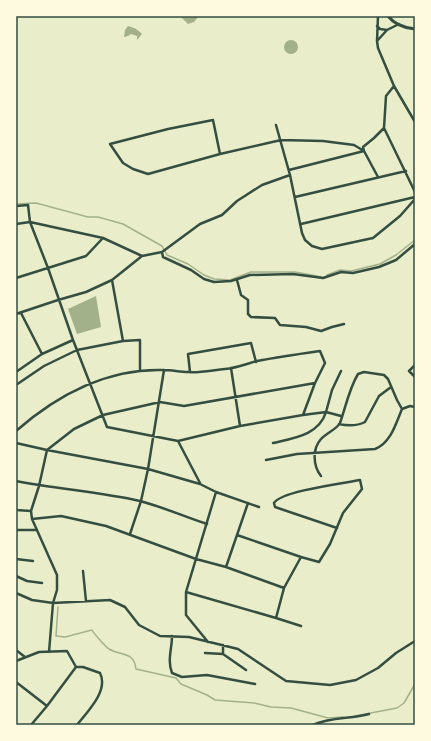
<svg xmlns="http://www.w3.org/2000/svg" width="431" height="741" font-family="'IBM Plex Sans',sans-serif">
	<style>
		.water { fill: #a3b18a }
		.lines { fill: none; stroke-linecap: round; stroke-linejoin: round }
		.stream { stroke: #a3b18a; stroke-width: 1.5 }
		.minor { stroke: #344e41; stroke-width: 2.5 }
		.tertiary { stroke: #344e41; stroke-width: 3 }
		.neatline { fill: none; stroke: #344e41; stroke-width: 1.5 }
	</style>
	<rect width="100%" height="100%" fill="#e9edc9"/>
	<path class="water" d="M180 16H199L194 22 188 24Z
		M128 26C135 28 137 29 142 34L137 40V36L131 34 128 36 124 37 125 30Z
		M284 47a7 7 0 1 1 14 0a7 7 0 1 1-14 0Z
		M96 296 101 327 77 334 68 309Z"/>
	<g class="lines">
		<path class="stream" d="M16 204 36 203 88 217H98L123 224 162 246 167 255 188 264 204 275 214 279 230 280 251 272H295L322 277
			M327 275 340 270 351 271 380 264 396 255 415 240
			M58 607 56 636 65 637 92 630C94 634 106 647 109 649 121 656 134 651 136 669L176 678 181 684 207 695 215 700 254 703 271 707 291 708 328 718 343 717
			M355 716 397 708 404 703 415 684"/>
		<path class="minor" d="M378 16 377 41 378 48 394 86 415 122
			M377 26 380 29 387 30
			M377 41 387 30 399 24
			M276 125 290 175 302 233 305 240 312 246 322 249 373 238 400 216 415 199
			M384 128 415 192
			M220 154 213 120 168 129 110 144 123 163 133 169 148 174 220 154 281 140 323 141 354 145 364 151 378 177
			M289 170 364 151 363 147 374 138 384 128 386 96 394 86
			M295 197 406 171
			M16 206 28 205 30 222 48 268 73 340 107 427 178 441 240 426 303 415 315 383 325 363 320 351C299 354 278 357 257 361 246 364 236 368 225 369 213 370 200 373 188 372 180 372 172 370 164 370 108 368 57 395 16 431
			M16 224 30 222 103 238 142 256
			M301 224 415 197
			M162 252 163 257 191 270 204 279 214 282 231 281 250 275 293 274 323 278 341 272 353 273 379 267 396 260 415 244
			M16 278 86 256 102 239
			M112 280 123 341
			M237 280 241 295 248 300V314L251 317 275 318 280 325 306 327 321 331 332 327 344 324
			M21 313 42 354
			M16 314 58 300 86 292 112 280 142 256 162 252 200 224 222 215 237 201 262 185 290 175
			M415 365 409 371 415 377
			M231 368 240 426
			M16 372 42 354 73 340
			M190 372 188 354 251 343 256 362
			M16 385 44 366 77 350 123 341 140 340V371
			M303 415 326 412 332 390 341 371
			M339 424C348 426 357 426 365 422L379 396 391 387
			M178 441 200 483
			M16 443 47 450 148 469 200 484 216 492 259 507
			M273 443C294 438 319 435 326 412L341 416
			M266 460 297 454 375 449C391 443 396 423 402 409L410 406 415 407
			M321 476C313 466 312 449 321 439 326 433 336 430 340 423 346 406 349 389 358 374L364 372 384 375 388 379 397 400 402 409
			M16 481C57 489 99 492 140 501 163 507 185 517 207 524
			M16 510 31 511
			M32 519 61 516 106 526 196 559 226 567 284 588
			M16 530H37
			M130 534 141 501 148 469 164 370
			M237 535 301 557 284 588 276 618
			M301 557 319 562 330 544 343 513 362 489 360 480C345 483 281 491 274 503L275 507 337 528
			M16 559 33 561
			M226 567 248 503
			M83 571 86 601
			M16 576 27 581 42 583
			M186 592 276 618 301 626
			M16 593 32 600 53 603 110 600 125 607 139 625 160 636 189 637 238 649 286 681 330 685 356 680 378 668 396 653 415 641
			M172 636C172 649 167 660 172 673L182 677 207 675 255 684
			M208 642 186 615V592L216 492
			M223 645V654L246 670
			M16 650 25 657
			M49 652 53 603 57 590V575L32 519 31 511 39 486 47 450 74 429 103 415 160 402 184 406 315 383
			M205 653 223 654
			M16 661 39 652 67 651 76 667H83L100 673C109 691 87 712 77 725
			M16 682 47 706
			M31 725 47 706 76 667
			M313 725C330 717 351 719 369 714"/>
		<path class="tertiary" d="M388 16C394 24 405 28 415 29"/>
	</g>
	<rect width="431" height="741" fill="none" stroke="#fefae0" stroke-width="34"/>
	<rect x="17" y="17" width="397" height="707" class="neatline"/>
</svg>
